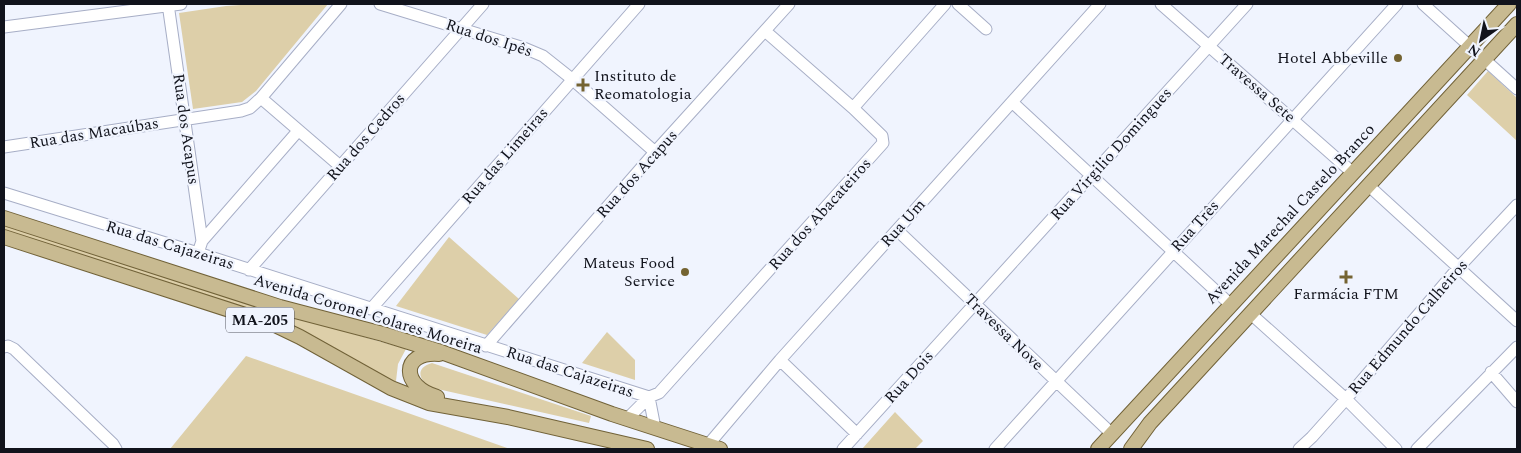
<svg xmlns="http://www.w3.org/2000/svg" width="1521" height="453" font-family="Spectral,serif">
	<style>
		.green { fill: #ddcfa9 }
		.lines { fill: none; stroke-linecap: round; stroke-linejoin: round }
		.minor-casing { stroke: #a7aec6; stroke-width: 13 }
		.major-casing { stroke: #716238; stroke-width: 16 }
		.minor { stroke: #fff; stroke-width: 11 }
		.major { stroke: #c8ba91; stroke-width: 14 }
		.poi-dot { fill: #746331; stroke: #f0f4fe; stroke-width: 2 }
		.labels { text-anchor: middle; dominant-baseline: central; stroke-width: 4.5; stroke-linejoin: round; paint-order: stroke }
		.shield { fill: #f0f4fe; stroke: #545660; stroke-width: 1 }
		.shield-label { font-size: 15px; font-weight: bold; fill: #11131c }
		.street-label { font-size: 16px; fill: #11131c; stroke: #f0f4fe }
		.poi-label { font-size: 16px; fill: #11131c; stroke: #f0f4fe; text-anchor: end }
	</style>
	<rect width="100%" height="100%" fill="#f0f4fe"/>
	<path class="green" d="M255 4H328L256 91 242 102 193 109 179 13 226 6Z
		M1488 71 1517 98V141L1467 95Z
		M4 223 291 316 406 349 398 364 396 381 394 382 279 319 4 231Z
		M449 237 519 299 487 335 396 306Z
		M607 332 635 360V380L582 363Z
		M246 356 510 449H170Z
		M432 363 591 416 589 423 433 388C419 382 414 368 432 363Z
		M895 412 923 441 915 449H862Z"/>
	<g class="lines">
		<g class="minor-casing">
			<path id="minor" d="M168 4 202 241 198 253
				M380 4 524 48 543 56 572 79 655 152
				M958 4 986 29
				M1161 4 1353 173
				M1423 4 1517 89
				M4 27 181 4
				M261 98 340 166
				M1012 102 1231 305
				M853 108 945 4
				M4 147 241 111 250 108 261 98 341 4
				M1369 186 1517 321
				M4 193 198 253 649 397
				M897 230 1112 434
				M202 241 298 131
				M249 270 483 4
				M371 309 639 4
				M1251 314 1346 399 1396 449
				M486 346 655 152 789 4
				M4 347 8 346 14 349 113 444 116 449
				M780 360 857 434
				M1491 372 1517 402
				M649 397 655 428
				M627 419 649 397 659 393 883 143 882 136 853 108 765 31
				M708 445 780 360 1100 4
				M843 449 1247 4
				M995 449 1397 4
				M1299 449 1312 437 1346 399 1458 268 1517 205
				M1417 449 1517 347"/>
		</g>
		<g class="major-casing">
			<path id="major" d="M4 218 280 307 383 334 441 352 612 414 720 449
				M4 237 273 324 300 337 391 388 429 403 508 417 647 449
				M437 397C401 387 400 351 439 354
				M1098 449 1509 4
				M1131 449 1150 423 1517 24"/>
		</g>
		<use href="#minor" class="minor"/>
		<use href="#major" class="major"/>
	</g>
	<g class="poi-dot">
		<circle cx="1398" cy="58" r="5"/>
		<path d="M580.5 77.5h5v5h5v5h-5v5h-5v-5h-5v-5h5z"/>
		<circle cx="685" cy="272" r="5"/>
		<path d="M1343.5 269.5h5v5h5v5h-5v5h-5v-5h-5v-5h5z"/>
	</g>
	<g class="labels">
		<rect class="shield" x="226" y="307.5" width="68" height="25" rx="4"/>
		<g class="shield-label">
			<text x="260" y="320">MA-205</text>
		</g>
		<g class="street-label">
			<text transform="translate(489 38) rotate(18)">Rua dos Ipês</text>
			<text transform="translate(1257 88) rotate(41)">Travessa Sete</text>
			<text transform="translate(186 129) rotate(82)">Rua dos Acapus</text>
			<text transform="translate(94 133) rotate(-9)">Rua das Macaúbas</text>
			<text transform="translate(366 137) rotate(-49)">Rua dos Cedros</text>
			<text transform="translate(1111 154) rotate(-48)">Rua Virgilio Domingues</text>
			<text transform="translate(505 156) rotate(-49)">Rua das Limeiras</text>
			<text transform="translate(637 174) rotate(-48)">Rua dos Acapus</text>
			<text transform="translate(820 214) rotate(-48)">Rua dos Abacateiros</text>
			<text transform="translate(1290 214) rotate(-47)">Avenida Marechal Castelo Branco</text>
			<text transform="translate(903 223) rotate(-48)">Rua Um</text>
			<text transform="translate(1195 226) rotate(-48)">Rua Três</text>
			<text transform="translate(170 245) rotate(17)">Rua das Cajazeiras</text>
			<text transform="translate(368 314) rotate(17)">Avenida Coronel Colares Moreira</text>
			<text transform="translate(1408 327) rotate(-49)">Rua Edmundo Calheiros</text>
			<text transform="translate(1004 332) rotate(44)">Travessa Nove</text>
			<text transform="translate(570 372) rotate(18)">Rua das Cajazeiras</text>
			<text transform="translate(909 377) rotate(-48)">Rua Dois</text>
		</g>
		<g class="poi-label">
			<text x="1388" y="58">Hotel Abbeville</text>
			<text x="594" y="76" text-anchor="start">Instituto de<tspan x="594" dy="18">Reomatologia</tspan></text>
			<text x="675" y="263">Mateus Food<tspan x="675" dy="18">Service</tspan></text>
			<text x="1346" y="294" text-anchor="middle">Farmácia FTM</text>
		</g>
	</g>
	<rect width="1521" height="453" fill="none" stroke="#11131c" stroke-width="10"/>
	<g transform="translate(1481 40) rotate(213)" stroke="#f0f4fe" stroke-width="4" paint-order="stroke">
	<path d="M0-4L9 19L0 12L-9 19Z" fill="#11131c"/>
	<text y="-8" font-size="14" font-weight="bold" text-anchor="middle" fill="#11131c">N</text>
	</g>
</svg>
